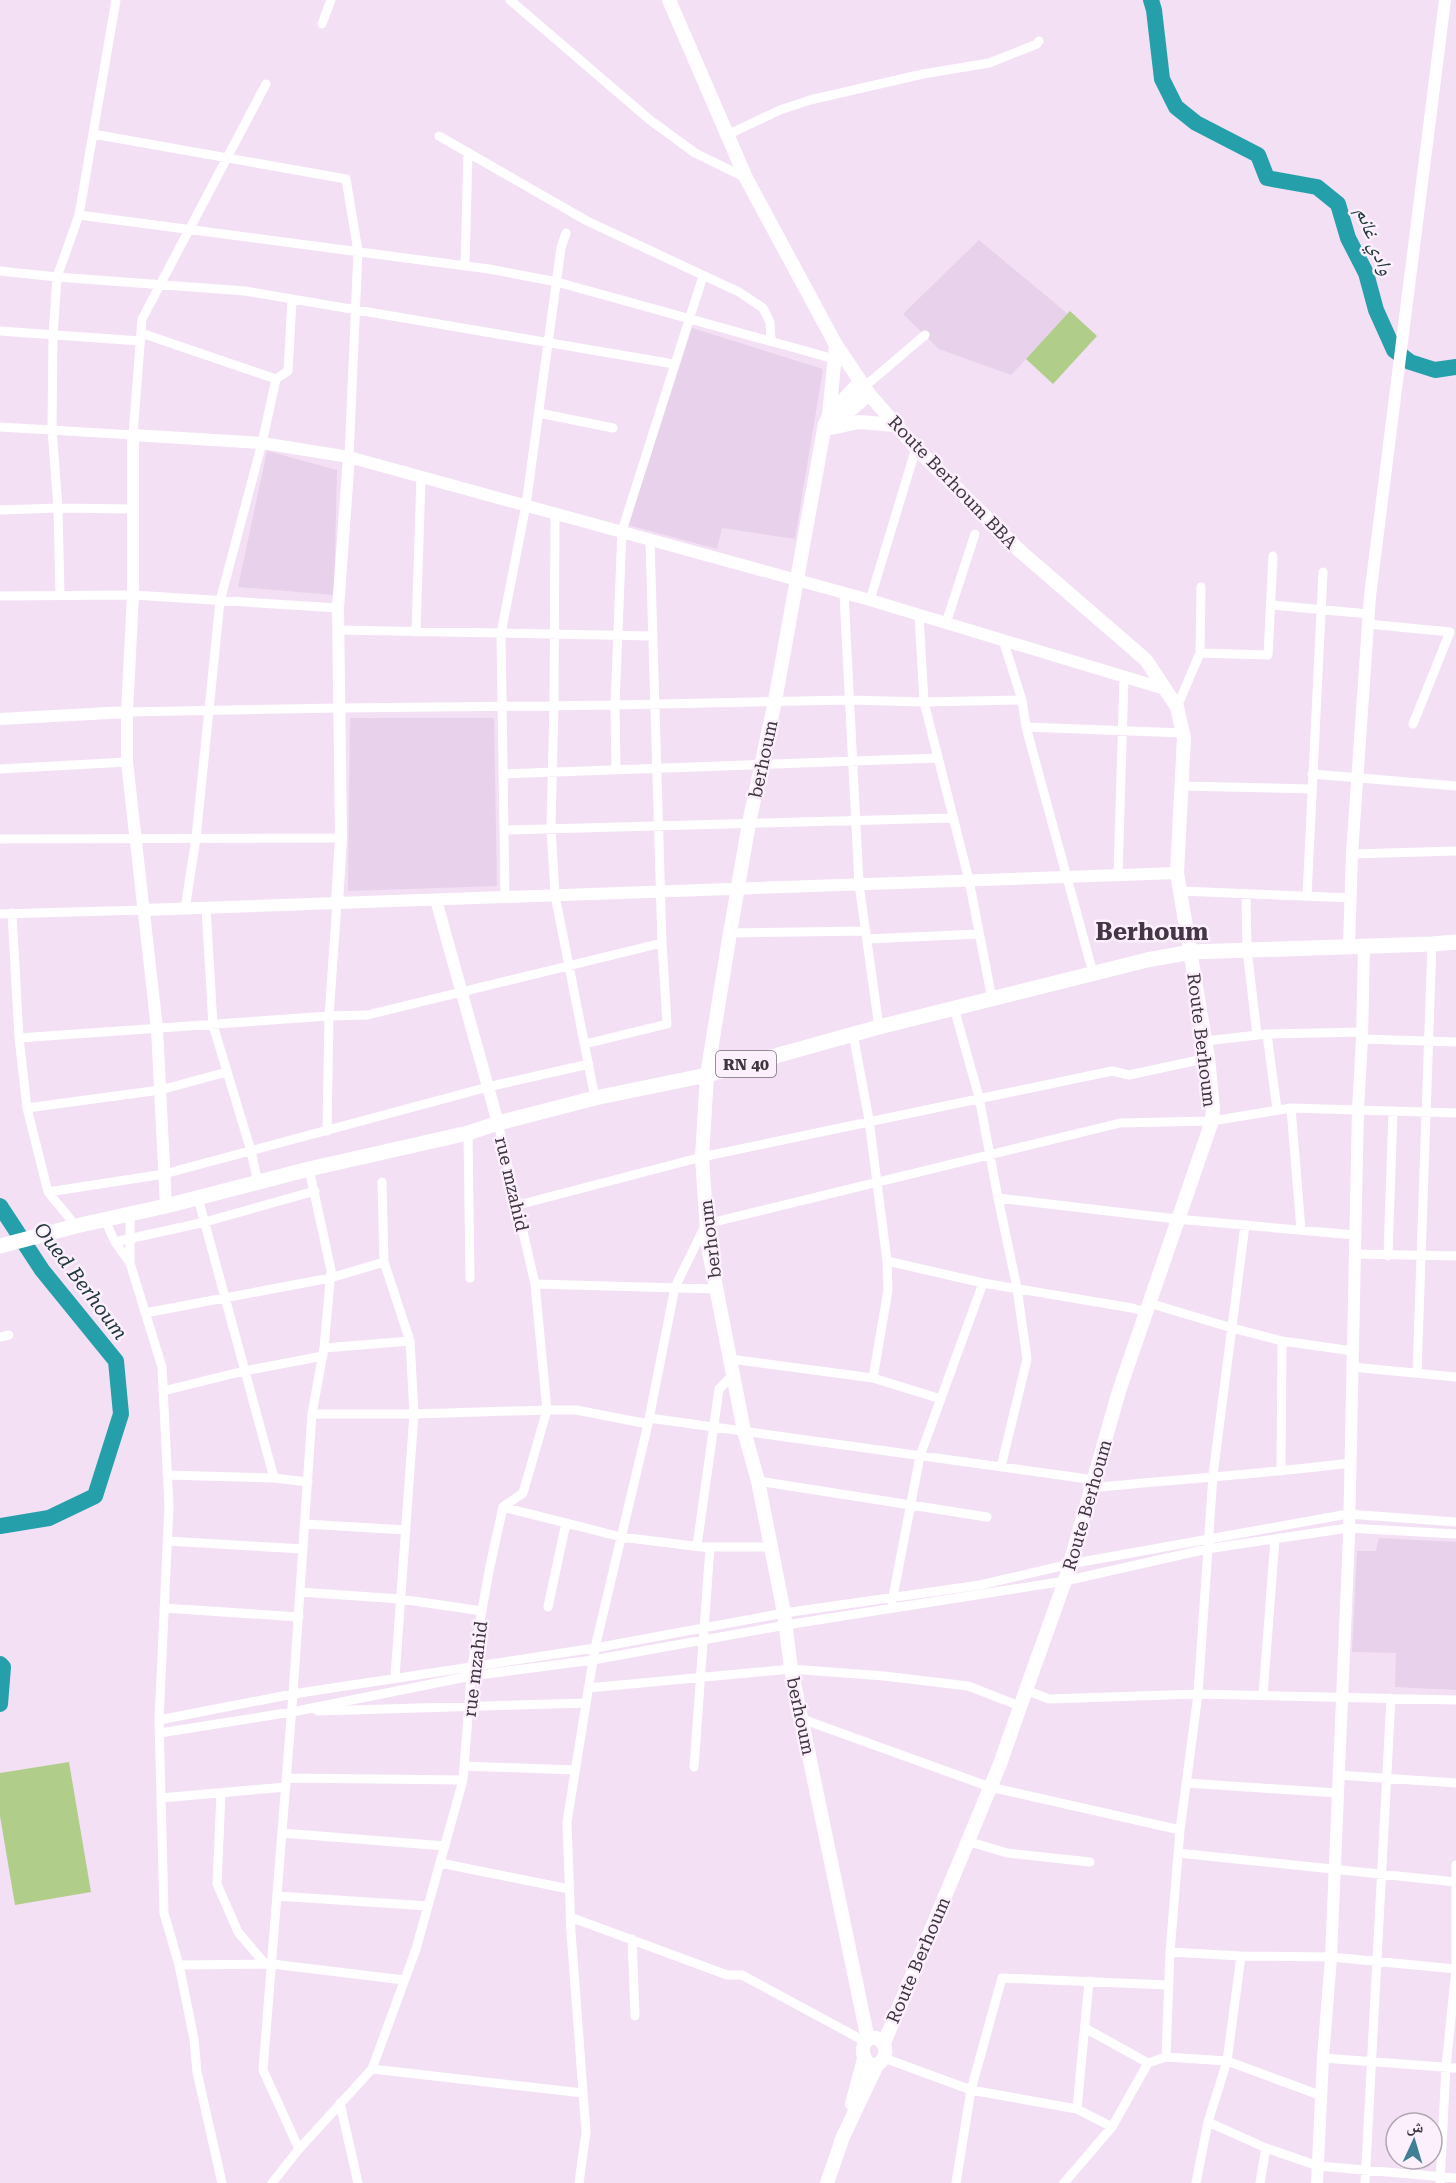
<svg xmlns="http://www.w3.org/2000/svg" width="1456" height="2183" font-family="'Roboto Serif','Noto Naskh Arabic',serif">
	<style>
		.built { fill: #e8d1ea }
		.green { fill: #b1cd8a }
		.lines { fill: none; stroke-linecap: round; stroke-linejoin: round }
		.river { stroke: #25a0aa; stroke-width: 16 }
		.minor { stroke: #fff; stroke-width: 9 }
		.tertiary { stroke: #fff; stroke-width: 12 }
		.secondary { stroke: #fff; stroke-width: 14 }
		.primary { stroke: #fff; stroke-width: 15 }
		.labels { text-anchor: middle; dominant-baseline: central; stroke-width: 5; stroke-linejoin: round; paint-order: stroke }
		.shield { fill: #fcf0fd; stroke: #766e77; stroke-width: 1.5 }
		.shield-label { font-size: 16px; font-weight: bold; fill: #3d363e }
		.street-label { font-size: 18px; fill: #3d363e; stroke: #fcf0fd }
		.water-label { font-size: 20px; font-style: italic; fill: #213a3c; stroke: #fcf0fd }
		.district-label { font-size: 24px; font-weight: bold; fill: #453646; stroke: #fcf0fd }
	</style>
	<rect width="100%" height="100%" fill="#f3e0f5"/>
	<path class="built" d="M979 240 1068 314 1011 375 939 349 903 314Z
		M692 328 823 369 795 539 722 528 717 549 628 525Z
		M267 451 337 470 334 595 238 587Z
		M350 718H494L497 886 348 891Z
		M1379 1538 1456 1542V1690L1395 1687 1396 1653 1352 1652 1357 1551H1376Z"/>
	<path class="green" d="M1070 311 1097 336 1053 384 1026 359Z
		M69 1762 91 1892 15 1905 0 1816V1773Z"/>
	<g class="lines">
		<path class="river" d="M1151 0 1154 10 1162 79 1176 107 1196 123 1258 155 1267 178 1317 187 1338 204 1348 238 1366 273 1376 310 1394 350 1410 362 1435 370 1456 367
			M0 1206 42 1270 116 1361 121 1414 95 1496 49 1518 0 1526
			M0 1664 3 1667 0 1704"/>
		<path class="minor" d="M510 0 650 120 695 153 746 178
			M322 24 331 0
			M93 134 346 179 358 251 349 457
			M727 135 780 110 810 100 923 74 989 63 1037 44 1039 41
			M439 136 587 221 739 292 763 308 770 322 771 340
			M79 215 489 269 557 282 838 360
			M465 265 468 152
			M0 271 57 277 245 291 674 364
			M0 331 140 341
			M141 333 276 379
			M864 387 925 335
			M539 413 613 428
			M0 427 133 435 142 319 266 84
			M0 510 58 508 133 509
			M555 513 554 705 551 828 555 895 595 1098
			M844 594 859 884 879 1027
			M0 596 133 595 338 608
			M60 596 58 508 52 429 53 335 57 277 79 215 116 0
			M870 600 916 448
			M1271 605 1369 614
			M919 615 924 702 969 880 992 999
			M946 623 975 534
			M1368 624 1450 632 1413 724
			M339 630 653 636
			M416 632 421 477
			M1003 640 1022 700 1026 727 1093 973
			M1200 653 1201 587
			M1177 707 1200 653 1268 655 1273 556
			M127 712 339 708 615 705 848 700 924 702 1022 700
			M1026 727 1183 733
			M0 769 127 762
			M616 770 615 705 622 531 703 276
			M503 774 937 758
			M1312 774 1456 786
			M1182 786 1311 789
			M504 830 952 818
			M0 839 341 838
			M1352 854 1456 851
			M1118 875 1124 677
			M1180 891 1351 898
			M1246 895 1247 949 1257 1035
			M1307 896 1323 572
			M505 897 501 633 526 505 561 248 566 233
			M206 908 213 1025 251 1151 258 1183
			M185 909 196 838 220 601 262 443 276 379 288 371 292 300
			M12 913 19 1038 27 1108 48 1192 76 1226
			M0 914 143 910
			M730 933 866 931
			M867 939 979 934
			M954 1008 979 1097 998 1198 1017 1288 1027 1359 1001 1467
			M853 1034 869 1120 887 1261 983 1283 1132 1308 1146 1312
			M1267 1034 1277 1109
			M19 1038 329 1016 367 1015 662 943
			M1362 1039 1456 1042
			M1205 1041 1267 1034 1362 1032
			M585 1044 667 1024 662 943 650 541
			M27 1108 160 1090 227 1072
			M1291 1108 1301 1230
			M327 1131 329 1016 337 903
			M468 1133 470 1278
			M382 1182 384 1262 410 1341 414 1414 395 1677
			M48 1192 164 1174 488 1087 589 1064
			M198 1198 274 1478
			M998 1198 1176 1219 1355 1235
			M518 1205 702 1157 1112 1071 1129 1075 1208 1058
			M130 1214V1263
			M105 1220 115 1242 130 1263 162 1367 169 1506 159 1720 164 1913 179 1965 194 2039 197 2072 222 2183
			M1245 1225 1213 1475 1198 1694 1180 1830 1170 1952 1166 2057 1227 2061 1322 2096
			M115 1242 205 1222 315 1191
			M1355 1254 1456 1256
			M1388 1256 1393 1111
			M535 1284 716 1289
			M1149 1303 1232 1328 1282 1341 1353 1351
			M145 1313 330 1278 384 1262
			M0 1337 9 1335
			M324 1348 410 1341
			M730 1359 873 1378 941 1399
			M1352 1367 1456 1377
			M1417 1373 1432 944
			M873 1378 888 1290 887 1261
			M163 1391 244 1371 323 1356
			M312 1414H414L547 1410H576L648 1424
			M649 1418 1095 1480
			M1281 1471 1282 1341
			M167 1475 274 1478 308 1482
			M758 1481 987 1517
			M1092 1488C1178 1479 1264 1474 1350 1463
			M503 1507 621 1537 701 1547H771
			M305 1524 406 1530
			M167 1541 303 1549
			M697 1546 719 1389 733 1375
			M300 1592 400 1599 482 1611
			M892 1602 920 1456 983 1283
			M548 1607 566 1523
			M164 1608 299 1617
			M588 1688 791 1669 884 1676 968 1686 1020 1706
			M1026 1690 1049 1699 1198 1694 1456 1700
			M1263 1695 1275 1539
			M318 1711 586 1703
			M802 1719 990 1787 1180 1830
			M159 1720 293 1694 595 1648 784 1613 980 1585 1070 1564 1348 1514 1456 1522
			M160 1733 292 1712 471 1676 593 1660 786 1625 1065 1581 1207 1549 1348 1528 1456 1534
			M464 1766 575 1770
			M694 1767 710 1547
			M1338 1775 1456 1783
			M287 1778 463 1780
			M1187 1783 1337 1793
			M221 1793 217 1884 238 1932 265 1964
			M161 1798 286 1787
			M282 1833 445 1846
			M967 1841 1007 1853 1090 1862
			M1178 1853 1456 1882
			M440 1863 569 1889
			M277 1896 428 1906
			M570 1917 727 1975H742L866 2042
			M632 1939 635 2016
			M1170 1952 1241 1956
			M179 1965 272 1964 404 1980
			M1085 2028 1148 2063
			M884 2058 971 2090 1077 2109 1112 2127
			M1323 2058 1456 2068
			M372 2069 583 2093
			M340 2103 358 2183
			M1077 2109 1089 1981
			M1208 2122 1266 2148 1318 2166 1456 2178
			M299 2149 263 2070 293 1694 312 1414 324 1348 331 1270 309 1169
			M272 2183 299 2149 372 2069 416 1949 463 1780 472 1666 489 1571 503 1507 523 1493 547 1410 535 1284 498 1123
			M579 2183 586 2132 571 1932 567 1822 595 1648 648 1424 675 1287 706 1224 1120 1123 1212 1121 1291 1108 1456 1113
			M956 2183 971 2090 1002 1978 1167 1985
			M1064 2183 1112 2127 1148 2063 1166 2057
			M1196 2183 1208 2122 1227 2061 1241 1956 1331 1957 1456 1969
			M1260 2183 1266 2148
			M1365 2183 1391 1698
			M1440 2183 1446 2067 1456 1969V1865"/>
		<path class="tertiary" d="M0 719 127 712
			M436 900 498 1123
			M337 903 341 838 338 608 349 457
			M143 910 1177 873
			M1349 946 1352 854 1370 596 1445 0
			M166 1206 157 1029 127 762V712L133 595V435L262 443 349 457 870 600 1165 689
			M1317 2183 1323 2058 1331 1957 1349 1536 1358 1109 1362 1039 1364 946"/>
		<path class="secondary" d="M669 0 746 178 836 345 869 394 916 448 1020 551 1146 660 1177 707 1184 738 1177 873 1208 1058 1213 1109 1212 1121 1119 1391 1065 1581 1026 1690 1000 1764 884 2043
			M860 382 829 415 825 424 775 701 749 823 730 933 707 1075 702 1157 708 1246 744 1431 758 1481 784 1613 791 1669 868 2040
			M829 415 836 345
			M832 426 869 394
			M831 428 859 422 895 425
			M852 2104 864 2059
			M841 2141 877 2065C900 2049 869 2023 863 2048 862 2055 865 2060 870 2065H877
			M827 2183 844 2134"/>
		<path class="primary" d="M0 1246 76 1226 166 1206 309 1169 468 1133 498 1123 595 1098 707 1075 879 1027 1147 960 1191 952 1432 944 1456 942"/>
	</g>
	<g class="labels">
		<rect class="shield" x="716" y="1051" width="60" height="26" rx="4.5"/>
		<g class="shield-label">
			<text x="746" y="1064">RN 40</text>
		</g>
		<g class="street-label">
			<text transform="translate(953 482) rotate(46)">Route Berhoum BBA</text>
			<text transform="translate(763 759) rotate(-78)">berhoum</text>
			<text transform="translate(1202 1040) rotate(83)">Route Berhoum</text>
			<text transform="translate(512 1184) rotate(77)">rue mzahid</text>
			<text transform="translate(710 1239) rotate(-97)">berhoum</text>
			<text transform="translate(1087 1505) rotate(-74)">Route Berhoum</text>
			<text transform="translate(475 1669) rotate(-83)">rue mzahid</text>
			<text transform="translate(801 1716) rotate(78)">berhoum</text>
			<text transform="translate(918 1960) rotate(-67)">Route Berhoum</text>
		</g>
		<g class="water-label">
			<text transform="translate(1375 241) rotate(69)">وادي غانم</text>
			<text transform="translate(81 1281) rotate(53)">Oued Berhoum</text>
		</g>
		<g class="district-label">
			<text x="1152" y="932">Berhoum</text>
		</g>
	</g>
	<g transform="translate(1414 2141) rotate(4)"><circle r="28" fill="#fcf0fd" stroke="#b0a6b1" stroke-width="1.5"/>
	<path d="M0-4.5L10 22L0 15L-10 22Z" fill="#407f94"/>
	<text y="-9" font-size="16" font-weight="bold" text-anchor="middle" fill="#3d363e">ش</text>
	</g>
</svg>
